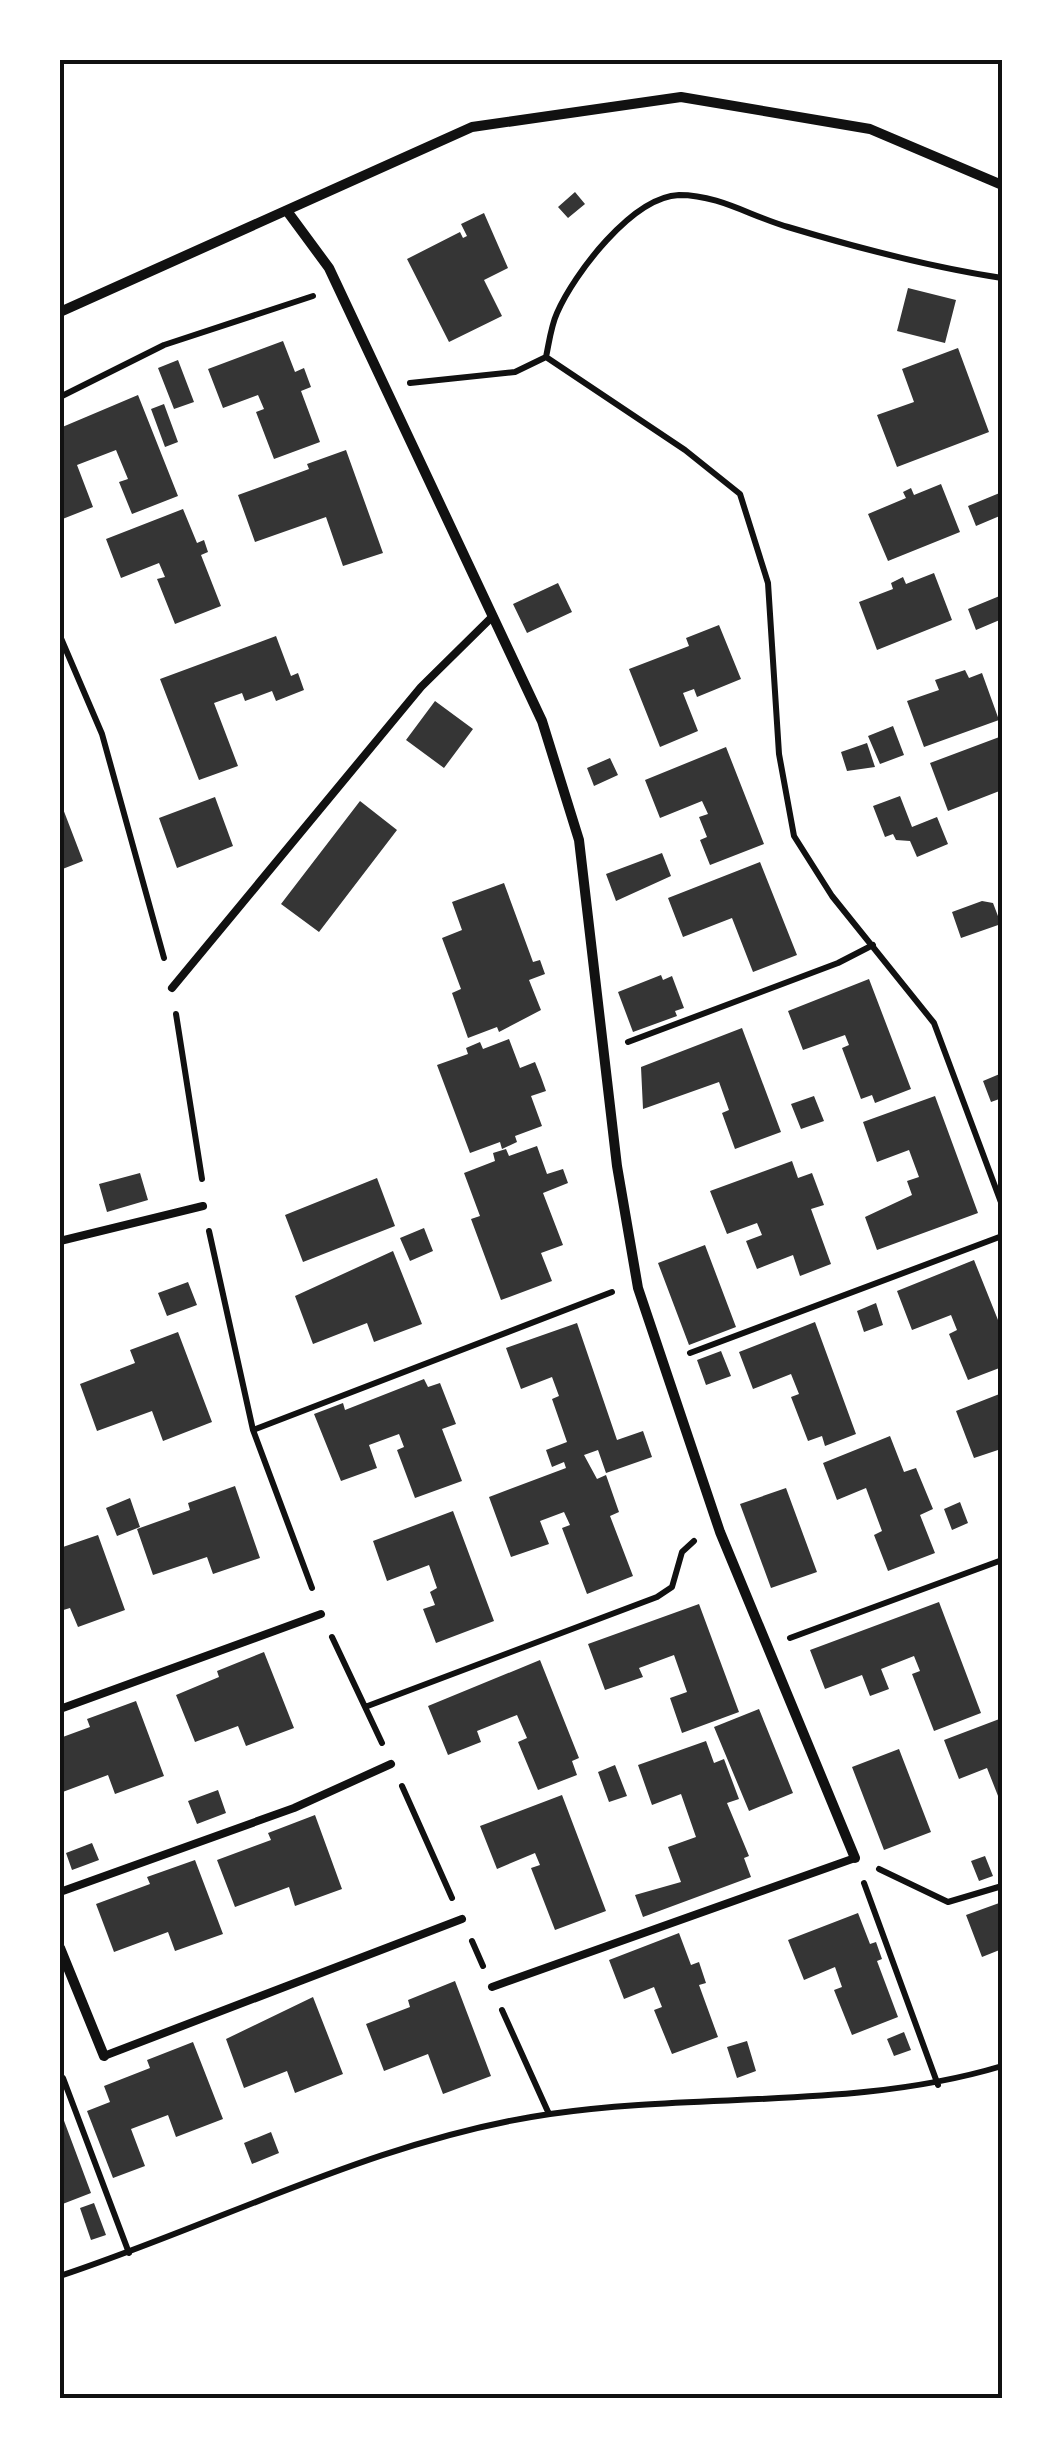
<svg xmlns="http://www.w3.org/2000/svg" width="1062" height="2459" font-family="'Space Grotesk',sans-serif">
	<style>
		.building { fill: #353535 }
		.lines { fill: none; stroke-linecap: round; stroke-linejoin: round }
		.path { stroke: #111; stroke-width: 6 }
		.service { stroke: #111; stroke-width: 8 }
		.minor { stroke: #111; stroke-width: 10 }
		.neatline { fill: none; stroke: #111; stroke-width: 4 }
	</style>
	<rect width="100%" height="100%" fill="#fff"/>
	<path class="building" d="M575 192 585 204 568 218 558 207Z
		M484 213 508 268 484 280 502 316 449 342 407 259 460 232 463 238 467 236 461 224Z
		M908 288 956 300 945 343 897 331Z
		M283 341 295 372 304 368 311 387 301 391 320 442 274 459 256 412 264 409 258 395 223 408 208 369Z
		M958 348 989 432 897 467 877 415 914 402 902 369Z
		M178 360 194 402 174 409 158 368Z
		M138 395 178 496 132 514 119 482 128 479 116 450 77 465 93 507 60 520V428Z
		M164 404 178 442 165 447 151 409Z
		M346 450 383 553 343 566 326 517 255 542 238 495 309 469 307 464Z
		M941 484 960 532 888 561 868 514 906 498 903 492 911 488 914 495Z
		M1002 492V515L976 526 968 506Z
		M183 509 197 543 204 540 208 552 201 555 221 606 175 624 157 579 165 577 159 563 121 578 106 539Z
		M934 573 952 620 877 650 859 602 893 589 891 583 903 577 906 584Z
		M558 583 572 612 527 633 513 604Z
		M1002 595V619L976 630 968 609Z
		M719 625 741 679 697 697 694 689 683 693 698 731 660 747 629 669 689 646 686 638Z
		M276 636 291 676 298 673 304 690 276 701 272 691 245 701 242 693 214 703 238 766 199 780 160 679Z
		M965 670 969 678 982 673 999 720 924 747 907 701 939 690 935 680Z
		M435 701 473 729 444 768 406 740Z
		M893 726 904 755 880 764 868 736Z
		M1002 736V790L948 811 930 763Z
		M867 743 875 767 847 771 841 752Z
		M726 747 764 844 710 865 700 840 707 837 699 817 708 814 702 801 660 818 645 780Z
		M610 758 618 775 594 786 587 768Z
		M900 796 912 827 937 817 948 844 917 857 910 841 896 840 893 834 885 837 873 806Z
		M215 797 233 846 177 868 159 818Z
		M60 801 83 861 60 870Z
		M360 801 397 830 319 932 281 904Z
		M662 853 671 876 616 901 606 874Z
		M760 862 797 955 753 972 732 918 683 937 668 898Z
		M504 883 533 962 540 960 545 974 529 980 541 1010 499 1032 497 1027 468 1038 452 993 461 989 442 938 462 930 452 902Z
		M982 901 993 903 1001 924 961 938 952 912Z
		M661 975 663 980 672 976 684 1008 675 1011 677 1016 633 1032 618 992Z
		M869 979 911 1089 875 1103 872 1095 861 1099 842 1048 849 1045 845 1035 803 1050 788 1011Z
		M742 1028 781 1132 735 1149 722 1113 729 1110 719 1082 643 1109 641 1067Z
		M509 1039 520 1068 535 1062 541 1077 546 1091 531 1096 542 1126 515 1136 517 1142 502 1149 500 1142 470 1153 437 1065 468 1054 466 1048 480 1042 483 1049Z
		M1002 1073V1098L991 1102 983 1081Z
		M814 1096 824 1121 801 1129 791 1104Z
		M935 1096 978 1213 877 1250 865 1217 912 1195 907 1181 919 1177 909 1150 877 1162 863 1122Z
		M537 1146 547 1174 563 1169 568 1183 543 1193 563 1245 541 1253 552 1281 501 1300 471 1219 480 1216 464 1173 495 1161 493 1153 506 1149 509 1156Z
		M792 1161 798 1178 812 1173 824 1205 811 1209 831 1264 800 1276 793 1255 757 1269 746 1241 762 1235 757 1223 727 1234 710 1191Z
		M140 1173 148 1200 107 1212 99 1184Z
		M377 1178 395 1226 303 1262 285 1215Z
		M424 1228 433 1251 410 1261 400 1238Z
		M705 1245 736 1327 689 1345 658 1263Z
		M393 1251 422 1324 374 1342 367 1323 313 1344 295 1296Z
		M974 1260 1002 1330V1367L968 1380 949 1334 957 1330 951 1315 912 1330 897 1291Z
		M188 1282 197 1305 167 1316 158 1293Z
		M876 1303 883 1325 864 1332 857 1311Z
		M815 1322 856 1434 825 1446 822 1436 808 1441 791 1397 799 1394 791 1374 753 1389 739 1352Z
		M577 1323 617 1440 643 1431 652 1457 606 1473 598 1450 584 1455 597 1479 606 1475 619 1512 610 1516 633 1576 587 1594 562 1528 570 1525 564 1512 540 1521 549 1544 511 1557 489 1497 566 1468 564 1462 552 1467 546 1450 567 1442 552 1399 559 1396 552 1377 521 1389 506 1348Z
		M178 1332 212 1422 163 1441 152 1411 97 1431 80 1384 135 1363 130 1350Z
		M721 1351 731 1376 706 1385 697 1360Z
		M424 1379 428 1387 440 1383 456 1424 442 1429 462 1481 415 1498 397 1450 404 1447 399 1434 369 1445 377 1468 341 1481 314 1414 343 1403 345 1410Z
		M1002 1393V1460L998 1450 974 1458 956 1411Z
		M890 1436 904 1472 916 1468 933 1509 920 1515 935 1553 888 1571 874 1535 882 1531 866 1488 837 1500 823 1463Z
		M235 1486 260 1558 213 1574 207 1557 153 1575 137 1529 190 1510 188 1503Z
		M786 1488 817 1572 771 1588 740 1504Z
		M130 1498 140 1527 117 1536 106 1508Z
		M960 1502 968 1523 952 1530 944 1509Z
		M453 1511 494 1621 436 1643 423 1609 435 1605 430 1592 437 1588 429 1565 387 1581 373 1541Z
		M98 1535 125 1610 78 1627 70 1608 60 1611V1548Z
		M939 1602 981 1713 934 1731 912 1674 920 1671 914 1656 881 1669 889 1689 870 1696 862 1675 825 1689 810 1650Z
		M699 1604 739 1712 682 1733 670 1698 687 1692 674 1655 639 1668 643 1677 605 1690 588 1644Z
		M264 1652 294 1728 246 1746 238 1726 195 1742 176 1695 219 1677 217 1671Z
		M540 1660 579 1758 572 1761 577 1775 538 1790 518 1742 527 1738 517 1715 477 1731 481 1742 448 1755 428 1706Z
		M136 1701 164 1776 115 1794 108 1775 60 1793V1738L90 1727 87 1719Z
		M759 1709 793 1793 749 1811 714 1727Z
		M1002 1718V1806L987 1768 959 1779 944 1740Z
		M706 1741 714 1763 724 1759 739 1799 727 1803 749 1856 744 1858 751 1877 643 1917 635 1895 681 1882 668 1847 696 1837 681 1794 652 1805 638 1765Z
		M899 1749 931 1832 884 1850 852 1767Z
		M615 1765 627 1796 609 1802 598 1772Z
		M218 1790 226 1813 197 1824 188 1801Z
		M562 1795 606 1911 555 1930 531 1868 540 1865 535 1853 497 1869 480 1826Z
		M315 1815 342 1889 295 1906 289 1887 235 1907 217 1860 271 1840 268 1833Z
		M92 1843 99 1860 72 1870 66 1853Z
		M985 1856 993 1876 979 1881 971 1861Z
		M195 1860 223 1934 175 1951 168 1932 114 1952 96 1904 150 1884 147 1877Z
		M1002 1902V1949L982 1957 966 1915Z
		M858 1913 870 1944 876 1942 882 1959 877 1961 898 2017 852 2035 834 1990 842 1987 835 1967 804 1980 788 1940Z
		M679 1933 691 1965 699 1962 706 1983 699 1985 718 2037 672 2054 654 2010 662 2007 654 1987 624 1999 609 1960Z
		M455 1981 491 2076 443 2094 428 2054 384 2071 366 2024 410 2007 408 2000Z
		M313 1997 343 2074 295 2093 287 2071 244 2088 226 2039Z
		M904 2032 911 2050 894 2056 887 2039Z
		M747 2041 756 2071 737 2078 727 2047Z
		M193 2042 223 2119 176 2137 168 2115 131 2129 145 2166 113 2178 87 2111 110 2102 104 2086 150 2068 147 2060Z
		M63 2118 91 2193 60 2205V2119Z
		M271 2132 279 2153 252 2164 244 2143Z
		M94 2203 106 2235 91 2240 80 2208Z"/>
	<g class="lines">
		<path class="path" d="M546 357C549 343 551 326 557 313 574 274 632 197 679 195 719 195 750 216 788 227 858 248 929 267 1002 278
			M410 383 515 372 546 357 685 450 740 494 768 583 779 754 794 836 832 896 934 1023 1002 1205
			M60 397 164 345 313 296
			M60 636 102 734 164 958
			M176 1014 202 1179
			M628 1042 838 963 873 945
			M209 1231 253 1430 312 1588
			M690 1353 1002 1236
			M253 1430 612 1292
			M332 1637 382 1743
			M790 1638 1002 1560
			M365 1707 657 1597 672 1587 682 1552 694 1541
			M402 1786 452 1898
			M879 1869 948 1902 1002 1886
			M864 1883 938 2085
			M472 1941 483 1966
			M502 2010 549 2114
			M63 2078 129 2253
			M60 2276C223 2222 378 2139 550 2114 699 2092 856 2110 1002 2066"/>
		<path class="service" d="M172 988 421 687 493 616
			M60 1241 203 1206
			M60 1709 321 1614
			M60 1892 294 1808 391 1764
			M492 1987 855 1858
			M104 2056 462 1919"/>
		<path class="minor" d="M287 211 329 268 542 721 579 840 617 1166 638 1288 720 1532 855 1858
			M60 312 472 127 681 97 870 129 1002 185
			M60 1948 104 2056"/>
	</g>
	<rect width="1062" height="2459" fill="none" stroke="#ffffff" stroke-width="125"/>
	<rect x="62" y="62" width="938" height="2334" class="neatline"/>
</svg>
